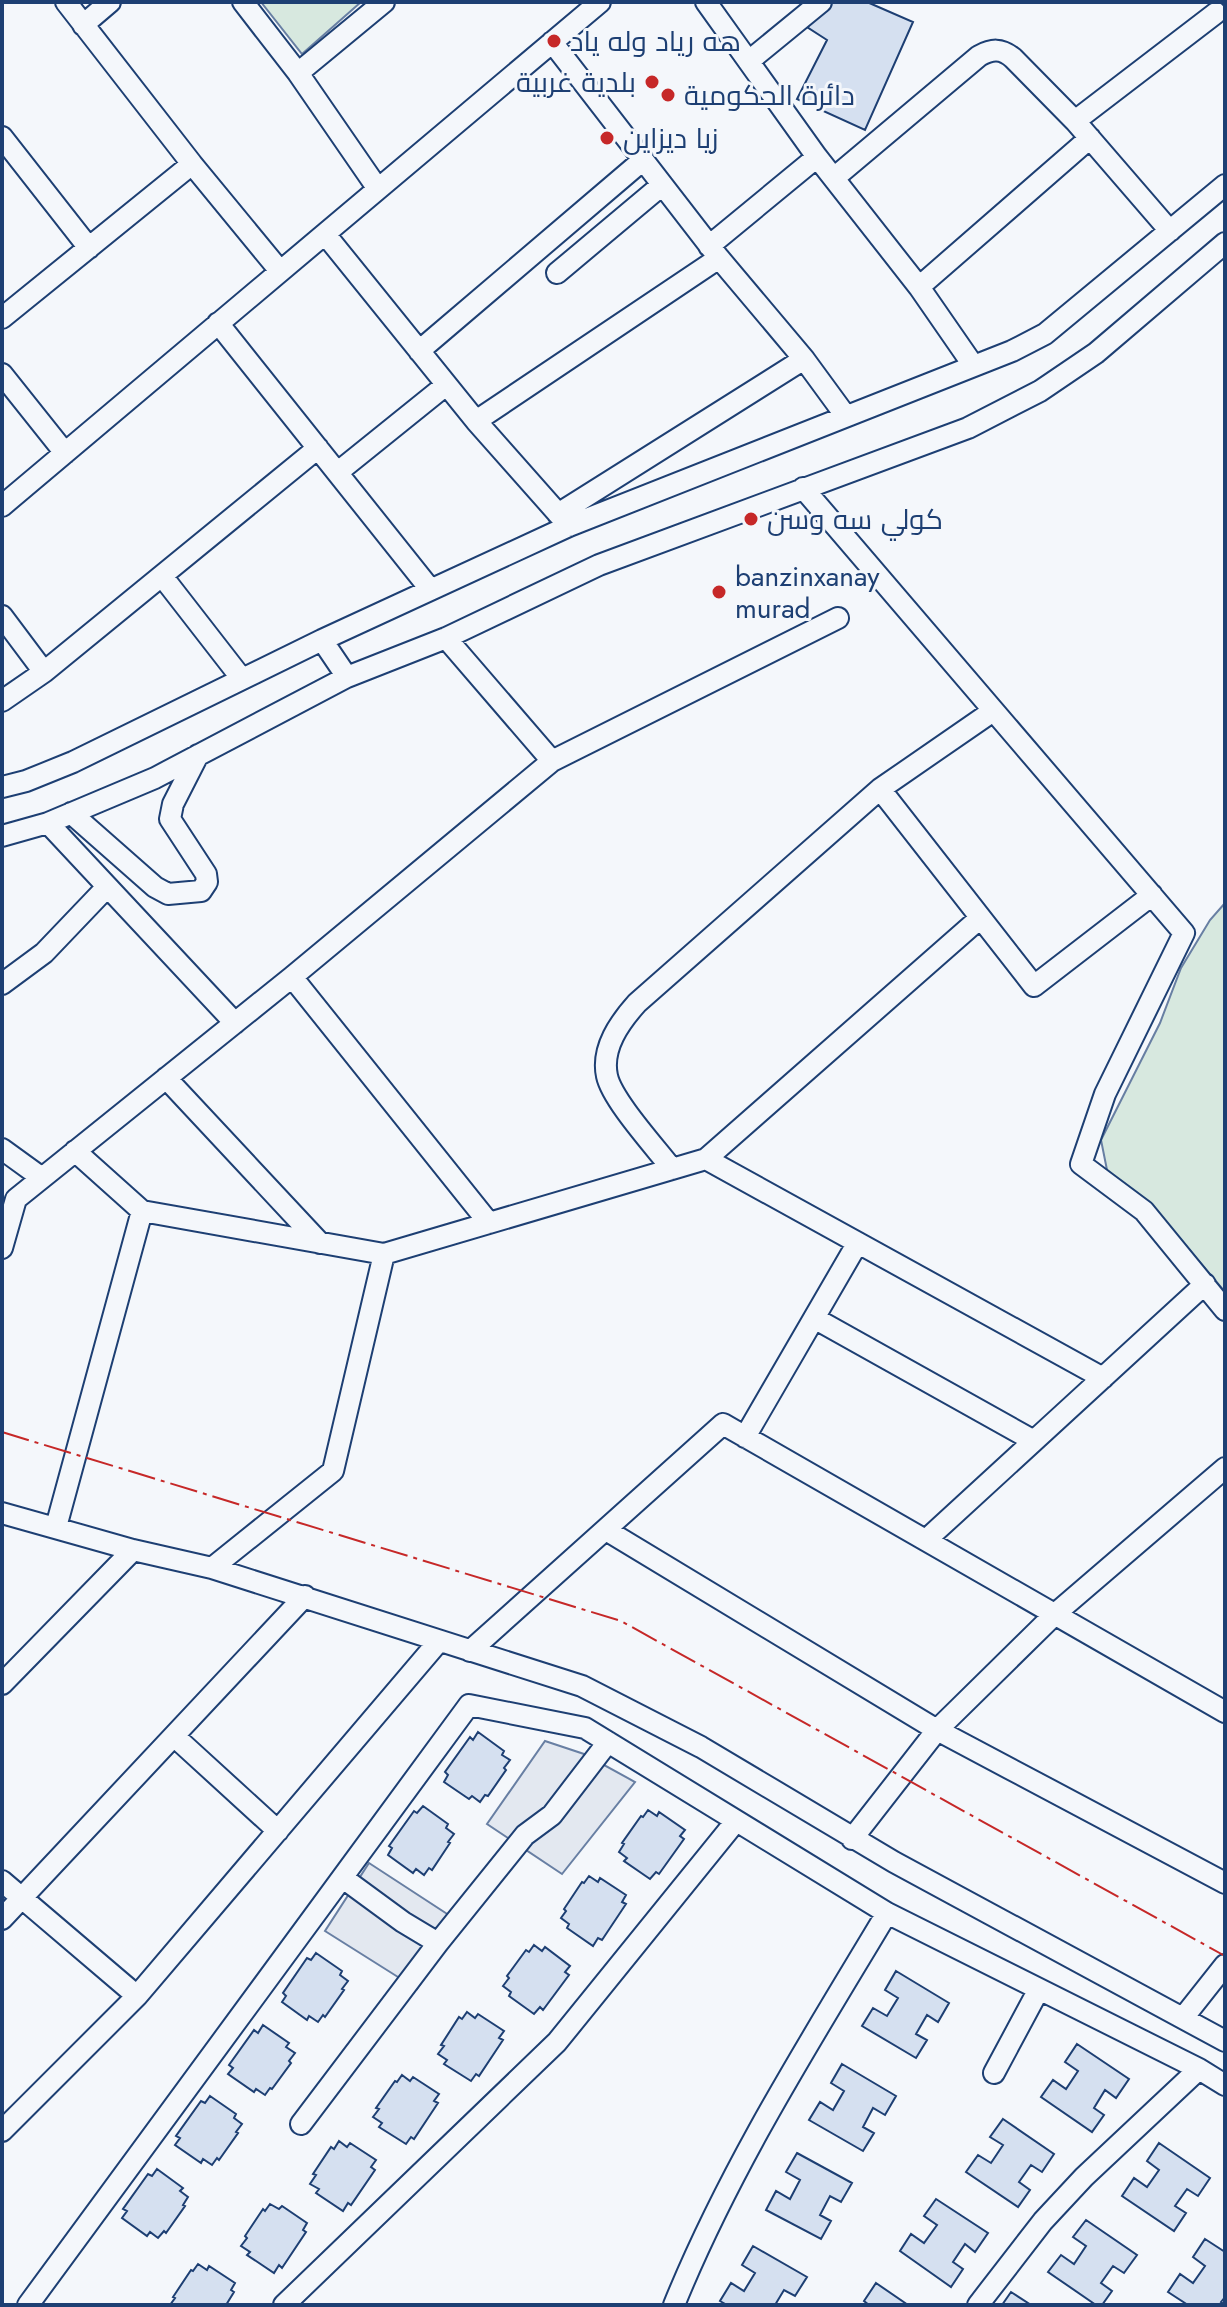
<svg xmlns="http://www.w3.org/2000/svg" width="1227" height="2307" font-family="Jost,Cairo,sans-serif">
	<style>
		.green { fill: #d7e8df; stroke: #687fa3; stroke-width: 2 }
		.parking { fill: #e3e8f0; stroke: #687fa3; stroke-width: 2 }
		.building { fill: #d5e0f0; stroke: #1d3f73; stroke-width: 2 }
		.lines { fill: none; stroke-linecap: round; stroke-linejoin: round }
		.minor-casing { stroke: #1d3f73; stroke-width: 24 }
		.minor { stroke: #f4f7fb; stroke-width: 20 }
		.power { stroke: #c62828; stroke-width: 2; stroke-dasharray: 28 6 4 6; stroke-linecap: butt }
		.poi-dot { fill: #c62828; stroke: #f4f7fb; stroke-width: 3 }
		.labels { text-anchor: middle; dominant-baseline: central; stroke-width: 6; stroke-linejoin: round; paint-order: stroke }
		.poi-label { font-size: 28px; fill: #1d3f73; stroke: #f4f7fb; text-anchor: start }
	</style>
	<rect width="100%" height="100%" fill="#f4f7fb"/>
	<path class="green" d="M261 2H361L302 54Z
		M1225 903V1292L1176 1234 1107 1170 1101 1140 1160 1023 1181 968 1210 920Z"/>
	<path class="parking" d="M545 1741 584 1754 635 1782 562 1874 487 1824Z
		M369 1863 461 1923 417 1989 325 1931Z"/>
	<path class="building" d="M867 2 913 22 865 130 797 99 827 40 807 27 831 3Z
		M478 1732 504 1751 502 1755 510 1760 504 1768 506 1770 488 1796 485 1795 480 1802 472 1796 469 1799 444 1782 448 1775 445 1772 470 1737 473 1740Z
		M423 1806 448 1824 446 1828 454 1834 448 1842 450 1843 432 1870 429 1868 424 1875 416 1869 413 1873 388 1855 392 1848 389 1846 414 1811 417 1813Z
		M648 1810 657 1816 659 1812 685 1830 680 1836 684 1839 659 1874 656 1872 650 1879 624 1861 627 1858 619 1852 624 1844 622 1843 641 1816 643 1817Z
		M589 1876 598 1882 600 1878 626 1895 622 1902 626 1904 602 1940 598 1938 593 1946 567 1928 569 1924 561 1918 566 1911 564 1909 582 1882 584 1883Z
		M534 1945 542 1951 545 1947 570 1966 565 1972 569 1975 543 2010 540 2007 534 2014 509 1996 511 1992 503 1986 509 1978 507 1976 526 1950 529 1952Z
		M316 1953 342 1971 340 1975 348 1981 342 1989 344 1990 325 2017 323 2015 318 2022 309 2016 307 2020 282 2002 286 1996 283 1993 307 1958 311 1960Z
		M896 1971 949 2003 938 2022 927 2015 916 2034 927 2040 916 2058 862 2026 873 2008 887 2016 898 1998 885 1990Z
		M467 2012 475 2018 478 2014 504 2031 499 2038 503 2040 479 2076 476 2074 471 2081 444 2064 447 2060 438 2054 444 2046 441 2045 459 2017 462 2019Z
		M263 2025 289 2043 286 2047 295 2053 289 2061 291 2063 272 2089 270 2088 265 2095 256 2089 254 2092 228 2074 233 2068 229 2065 254 2030 258 2033Z
		M1077 2044 1129 2079 1116 2098 1105 2090 1094 2108 1104 2115 1092 2132 1041 2097 1053 2080 1066 2089 1078 2071 1065 2062Z
		M842 2064 896 2096 885 2115 873 2108 863 2127 874 2133 863 2151 809 2120 820 2102 833 2110 844 2091 831 2083Z
		M402 2075 410 2081 413 2077 439 2094 434 2101 438 2103 414 2139 411 2137 406 2144 379 2127 382 2123 373 2117 379 2109 376 2108 395 2081 397 2082Z
		M210 2096 236 2114 234 2118 242 2124 236 2132 238 2133 219 2160 217 2158 212 2165 203 2159 201 2163 175 2145 180 2138 176 2136 201 2101 205 2103Z
		M1003 2119 1054 2154 1042 2172 1031 2165 1019 2182 1030 2190 1018 2207 966 2172 978 2155 991 2163 1003 2145 990 2137Z
		M339 2141 347 2147 350 2143 376 2160 371 2167 375 2170 351 2205 348 2203 343 2211 316 2193 319 2189 310 2184 316 2175 313 2174 331 2147 334 2149Z
		M1159 2143 1210 2178 1198 2196 1187 2189 1175 2206 1186 2213 1174 2231 1122 2196 1134 2178 1147 2187 1159 2170 1147 2161Z
		M797 2153 852 2183 841 2202 830 2196 820 2215 831 2221 821 2239 766 2210 776 2191 790 2199 800 2180 786 2172Z
		M157 2169 183 2188 180 2191 188 2197 183 2205 185 2206 166 2233 164 2231 158 2238 150 2232 147 2236 122 2218 127 2211 123 2209 148 2174 152 2176Z
		M936 2199 988 2233 975 2252 965 2244 953 2262 963 2269 951 2287 900 2251 911 2234 924 2243 937 2225 924 2216Z
		M270 2204 279 2209 282 2206 307 2223 303 2230 306 2232 282 2268 279 2265 274 2273 247 2255 250 2252 241 2246 247 2238 245 2236 263 2209 265 2211Z
		M1086 2220 1137 2255 1124 2273 1113 2266 1101 2283 1112 2291 1102 2305H1096L1048 2272 1061 2255 1074 2264 1086 2246 1073 2237Z
		M1205 2239 1225 2252V2297L1221 2302 1225 2305H1188L1168 2292 1180 2274 1193 2283 1205 2266 1193 2257Z
		M753 2246 807 2277 795 2296 784 2290 775 2305H727L720 2301 731 2283 744 2291 755 2273 742 2265Z
		M198 2264 207 2270 209 2266 235 2283 231 2290 234 2292 226 2305H170L175 2298 173 2297 191 2270 193 2271Z
		M876 2283 908 2305H869L864 2301Z
		M1011 2292 1031 2305H1002Z"/>
	<g class="lines">
		<g class="minor-casing">
			<path id="minor" d="M66 2 192 164 280 271
				M243 2 298 73 378 189
				M706 2 817 157 919 287 973 365
				M83 25 110 2
				M552 42 719 258 804 359 845 415
				M749 61 821 2
				M298 73 384 2
				M1075 121 1216 13
				M2 137 89 248
				M834 178 979 56C992 49 1001 48 1013 58L1075 121 1170 231
				M325 234 476 421 569 526
				M709 246 817 157
				M557 273 662 185
				M919 287 1090 138
				M2 318 192 164
				M218 323 430 589
				M419 351 643 160
				M2 374 65 453
				M476 421 719 258
				M338 472 446 385
				M803 488 1184 933 1105 1094 1081 1164 1144 1211 1225 1310
				M2 506 600 2
				M558 514 804 359
				M162 576 242 679
				M2 616 44 672
				M446 638 552 761
				M322 640 347 677
				M2 701 44 672 318 448
				M2 787 26 781 73 762 322 640 569 526 1012 351 1045 334 1225 185
				M880 789 1034 986 1152 895
				M71 813 155 887 168 894 201 891 207 882 206 874 170 819 173 804 198 755
				M48 823 235 1023
				M2 836 48 823 155 778 347 677 446 638 599 565 968 428 1040 391 1096 353 1225 243
				M292 977 489 1223
				M2 984 44 953 107 887
				M166 1078 320 1243
				M2 1149 42 1178
				M706 1159 1103 1378
				M672 1169C656 1148 612 1100 607 1076 601 1048 620 1022 637 1003L880 789 993 711
				M142 1211 384 1254 706 1159 979 919
				M2 1248 16 1199 292 977 552 761 838 618
				M814 1318 1034 1441
				M745 1437 857 1244
				M2 1513 133 1550 212 1568 582 1686 701 1747 894 1862 1225 2041
				M56 1527 142 1211 75 1151
				M606 1530 937 1730 1225 1883
				M926 1540 1205 1284
				M212 1568 333 1471 384 1254
				M470 1651 723 1424 1225 1712
				M2 1684 133 1550
				M174 1736 278 1831
				M852 1839 937 1730 1055 1614 1225 1468
				M343 1878 403 1922 438 1943
				M2 1881 137 1996
				M2 1919 305 1596
				M1183 2018 1225 1965
				M994 2073 1039 1989
				M301 2124 438 1943 525 1835 552 1815 608 1742
				M2 2131 137 1996 439 1641
				M28 2305 469 1705 585 1728 887 1913 1199 2069 1225 2085
				M284 2305 557 2042 736 1821
				M674 2305C730 2167 811 2040 887 1913
				M978 2305 1043 2221 1084 2177 1199 2069"/>
		</g>
		<use href="#minor" class="minor"/>
		<path class="power" d="M2 1432 621 1621 1225 1956"/>
	</g>
	<g class="poi-dot">
		<circle cx="554" cy="41" r="8"/>
		<circle cx="652" cy="82" r="8"/>
		<circle cx="668" cy="95" r="8"/>
		<circle cx="607" cy="138" r="8"/>
		<circle cx="751" cy="519" r="8"/>
		<circle cx="719" cy="592" r="8"/>
	</g>
	<g class="labels">
		<g class="poi-label">
			<text x="570" y="41">هه رياد وله ياد</text>
			<text x="636" y="82" text-anchor="end">بلدية غربية</text>
			<text x="684" y="95">دائرة الحكومية</text>
			<text x="623" y="138">زیا دیزاین</text>
			<text x="767" y="519">كولي سه وسن</text>
			<text x="735" y="576">banzinxanay<tspan x="735" dy="32">murad</tspan></text>
		</g>
	</g>
	<rect width="1227" height="2307" fill="none" stroke="#1d3f73" stroke-width="8"/>
</svg>
